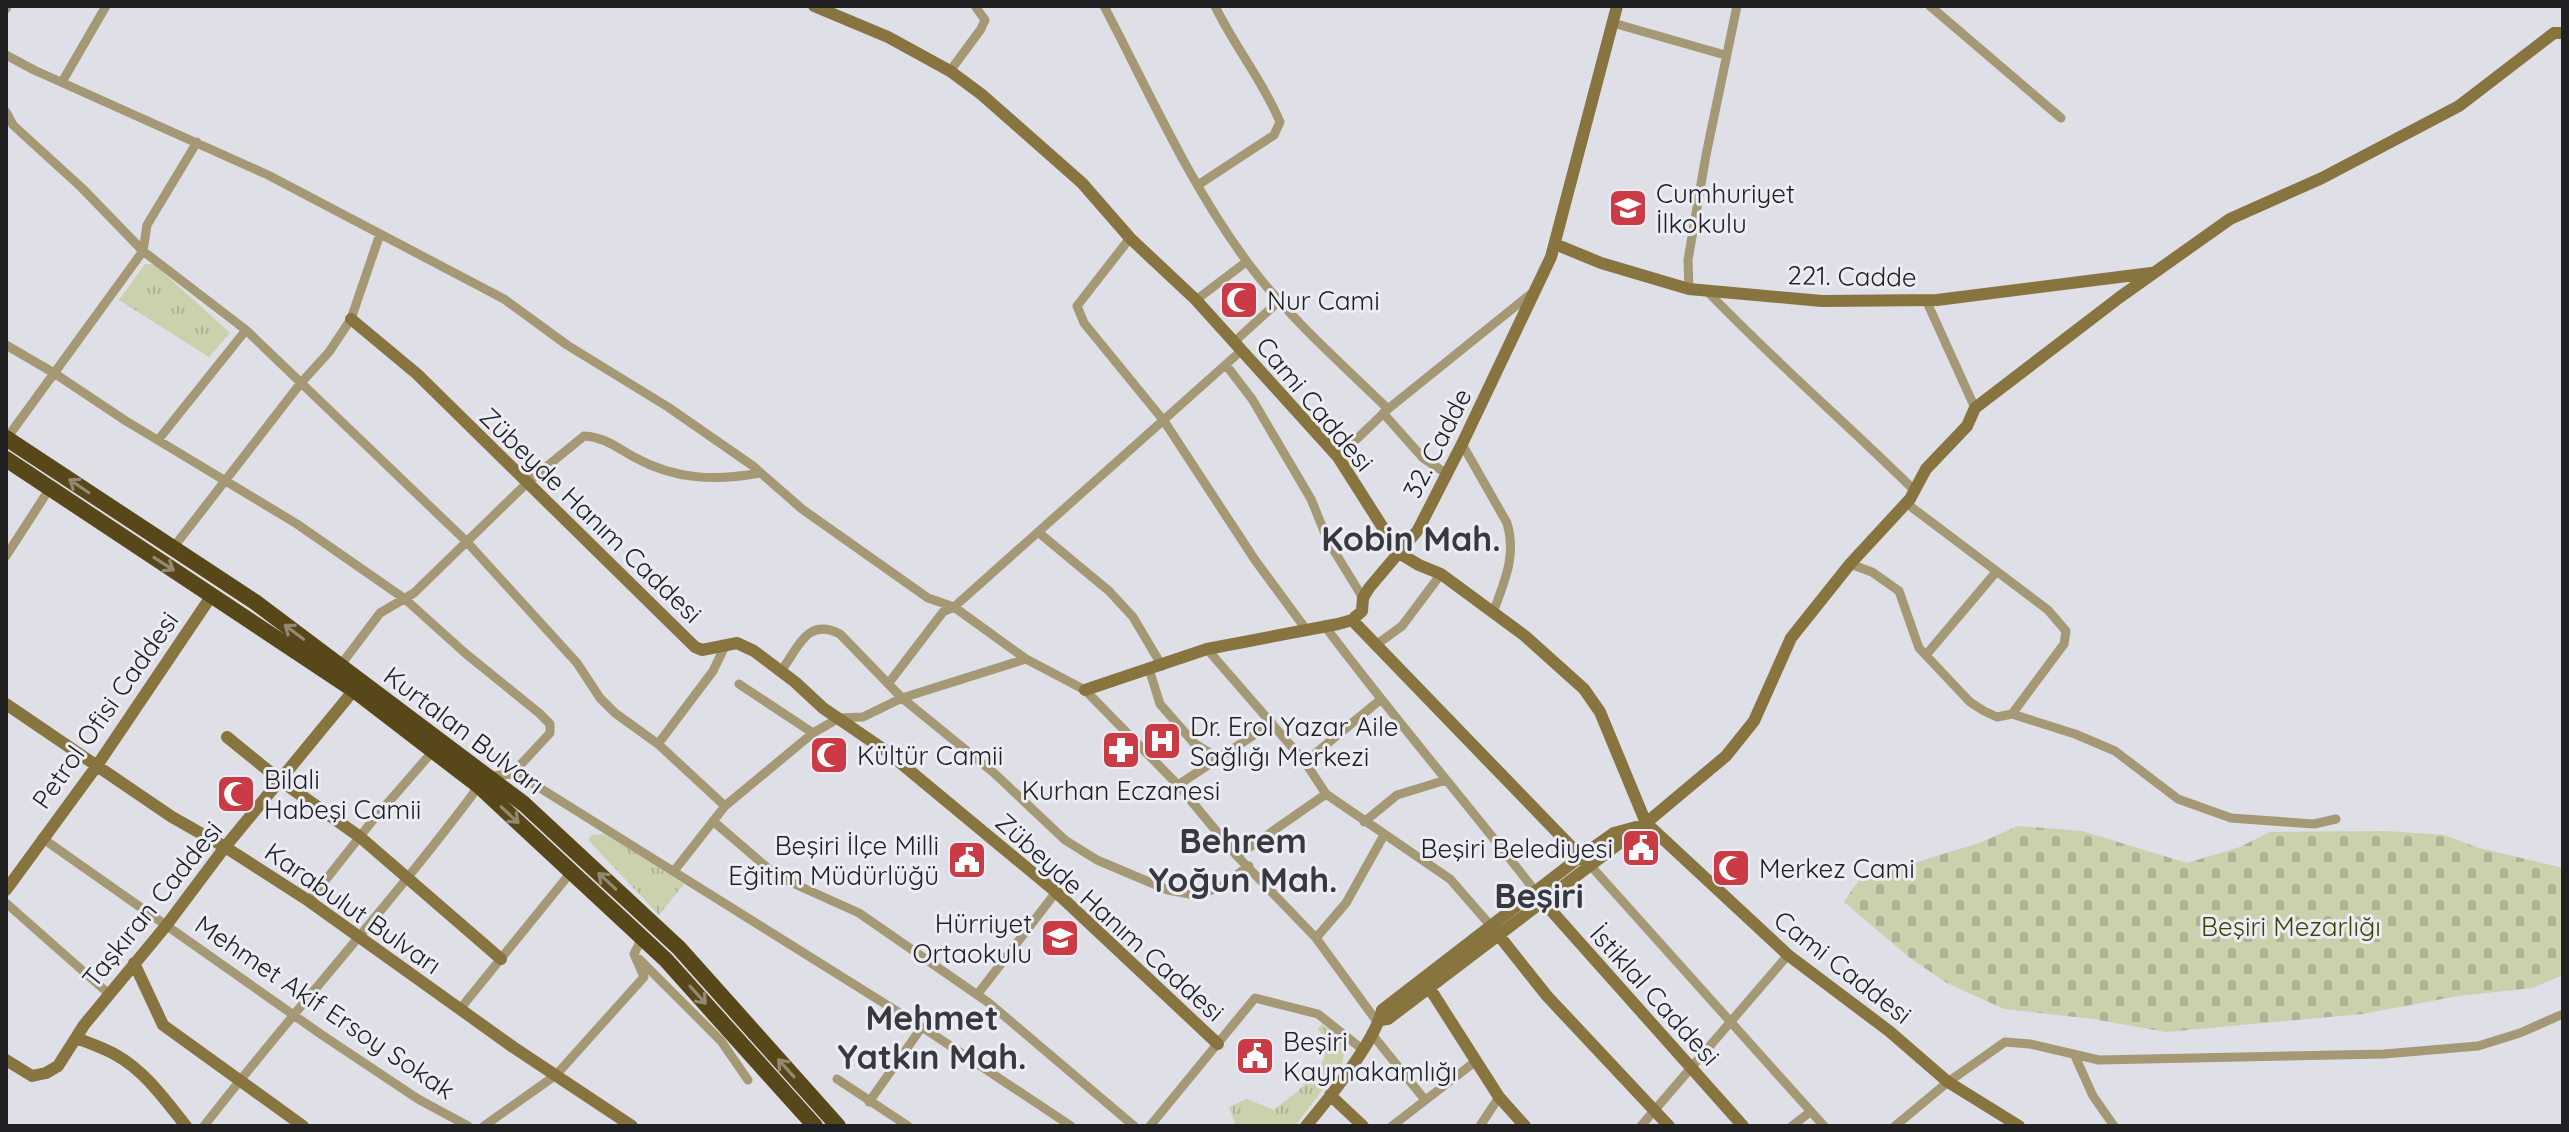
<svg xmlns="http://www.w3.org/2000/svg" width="2569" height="1132" font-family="Quicksand,sans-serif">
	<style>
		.grass { fill: url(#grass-tufts) }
		.cemetery { fill: url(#cemetery-stones) }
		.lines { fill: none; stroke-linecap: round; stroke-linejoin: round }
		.street { stroke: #a49875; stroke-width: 9 }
		.secondary { stroke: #87743f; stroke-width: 12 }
		.highway { stroke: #574719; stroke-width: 16 }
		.oneway { stroke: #938971 }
		.labels { text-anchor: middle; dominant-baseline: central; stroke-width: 6; stroke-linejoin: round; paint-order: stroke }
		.poi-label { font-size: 26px; fill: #202023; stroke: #ececf4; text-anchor: start }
		.street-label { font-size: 26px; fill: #202023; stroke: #ececf4 }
		.park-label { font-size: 26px; fill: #3d4303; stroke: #ececf4 }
		.district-label { font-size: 34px; font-weight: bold; fill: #38393f; stroke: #ececf4 }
	</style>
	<defs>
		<pattern id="grass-tufts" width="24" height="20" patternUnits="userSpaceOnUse" patternTransform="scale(2)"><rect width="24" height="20" fill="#cad1ac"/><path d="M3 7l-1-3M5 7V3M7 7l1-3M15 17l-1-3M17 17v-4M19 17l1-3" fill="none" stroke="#adb394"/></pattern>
		<pattern id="cemetery-stones" width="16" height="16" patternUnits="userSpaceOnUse" patternTransform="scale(2)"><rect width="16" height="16" fill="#cad1ac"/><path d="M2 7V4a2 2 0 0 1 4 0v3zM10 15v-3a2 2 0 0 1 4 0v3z" fill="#adb394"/></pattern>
	</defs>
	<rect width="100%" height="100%" fill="#dedfe7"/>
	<path class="grass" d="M145 264H154L230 333 209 357 119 300Z
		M605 834 684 884 659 915 588 840 592 835Z
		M1322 1024 1337 1035 1345 1048 1342 1064 1295 1126H1231L1235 1123 1229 1107 1247 1099 1274 1110C1297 1090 1343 1063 1318 1029Z"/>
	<path class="cemetery" d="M2018 826 2082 831 2187 863 2240 847 2270 832 2387 831 2444 835 2479 848 2563 868V975L2532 988 2458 996 2362 1014 2166 1032 2093 1019 2004 1009 1947 983 1910 958 1844 902 1859 880 1982 842Z"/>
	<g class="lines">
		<path class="street" d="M1104 6C1149 92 1190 185 1248 263 1288 317 1340 362 1388 409
			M1930 6 2061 118
			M6 9 7 6
			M1613 23 1725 55
			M6 55 34 70 268 175 504 299 567 345 668 407 753 466 802 509 928 598 954 607 1026 659 1085 690 1178 785 1237 856 1316 938 1378 1023
			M950 71 981 29 985 20 975 6
			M62 82 106 6
			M6 112 13 125 82 188 143 251 246 330 466 541 577 663 600 698 615 713 658 744 725 806
			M1198 185 1274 135 1280 122C1263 81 1234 46 1215 6
			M1130 238 1077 306 1084 323 1164 421 1255 560 1305 628
			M1689 289 1688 260 1706 155 1737 6
			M1707 291C1773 360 1846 423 1914 490
			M1196 300 1246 262
			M1926 300 1975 408
			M1234 342 1278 302
			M6 345 54 373 126 421 297 524 405 599 465 653 539 713 550 724V733L512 774
			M1226 365 1252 399 1311 499 1328 541 1363 598
			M1383 413 1423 458 1447 474
			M7 438 143 251 147 225 197 142
			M158 440 246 330
			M1462 444 1507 523C1517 556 1504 582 1493 613
			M1338 457 1388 409 1532 293
			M1906 503 2048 610 2066 631 2064 644 2012 714
			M1038 532 1109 591 1133 617 1162 666
			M173 548 300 384 329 352 351 319 380 234
			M6 556 50 488
			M1850 564 1872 572 1899 591 1919 648 1970 702 1984 711 1997 717 2012 714 2075 734 2115 751 2178 799 2231 818 2314 824 2336 819
			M1324 625C1392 716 1466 802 1536 892
			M1376 645 1402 626 1441 574
			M1207 649 1305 762 1326 794 1450 879 1491 926
			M1926 655 1996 572
			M340 666 380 613 414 593 529 481 584 436C605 437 617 448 634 457 675 480 716 481 760 473
			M1149 669 1160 704 1194 743 1218 758
			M781 671C799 647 807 617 840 634L902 698 994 773 1065 840 1097 860 1168 890 1195 895 1219 888 1249 866
			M739 684 813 733
			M888 684 943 612 954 607 1242 350
			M658 744 713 671 726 644
			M1305 762 1380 700
			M489 776 512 774 532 783 922 1027 1071 1126
			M1178 785 1272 723
			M713 821 777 876 859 913 989 1003 1134 1126
			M1364 822 1397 795 1446 780
			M42 838 322 1035 418 1099 468 1126
			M1237 856 1326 794
			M1590 865 1824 1126
			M674 871 725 806 813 733 839 718 863 717 902 698 1026 659
			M309 901 373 820 433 751
			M6 903 109 994
			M1316 938 1346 903 1384 835
			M639 959 721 1041 748 1080
			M977 995 1056 892
			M460 1009 572 871
			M1371 1033 1425 1100
			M2074 1054 2093 1096 2114 1126
			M837 1079 908 1126
			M869 1102 922 1027
			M204 1126C293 1011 392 903 479 786
			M484 1126 556 1075 644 977 634 954 642 938
			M1150 1126 1255 998 1318 1014 1362 1049
			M1392 1126 1476 1061
			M1480 1126 1499 1097
			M1641 1126 1788 955
			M1792 1126 1810 1112
			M1895 1126 1948 1082 2005 1042 2030 1044 2099 1060 2384 1054 2478 1046 2520 1033 2563 1014"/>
		<path class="secondary" d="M814 6 888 37 950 71 981 94 1082 183 1130 238 1196 300 1338 457 1399 553 1419 565 1441 574 1525 636 1584 689 1600 712 1646 823 1788 955 1889 1031 1948 1082 2019 1126
			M1555 244 1601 263 1689 289 1822 301 1937 300 2151 273
			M351 319 417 374 695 647 702 650 737 643 754 651 795 682 823 708 886 751 1056 892 1218 1044
			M1352 620 1585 861
			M1085 690 1207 649 1338 624 1352 620 1362 611 1363 598 1369 588 1418 530 1462 444 1551 257 1617 6
			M6 704 172 817 225 847 309 901 513 1047 632 1126
			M227 737 281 781 360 837 501 959
			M6 890 96 767 212 595
			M1540 898 1743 1126
			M1493 928 1547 996 1669 1126
			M134 963 163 1025 303 1126
			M1425 981 1499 1097 1525 1126
			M1380 1020 1388 1019 1646 823 1726 756 1754 721 1791 638 1850 564 1910 499 1926 469 1967 426 1975 408 2120 297 2230 219 2322 178 2459 106 2554 33H2563
			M76 1038C89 1043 104 1048 116 1055 145 1071 165 1100 186 1126
			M6 1060 32 1076 46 1073 58 1066 84 1025 165 927 225 847 354 690
			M1330 1095 1363 1126
			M1306 1126C1327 1101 1376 1040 1382 1010L1580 857 1614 833 1636 827"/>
		<path class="highway" d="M6 438 255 602 524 804 679 948 838 1126
			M6 459 354 690 479 786 666 960 815 1126"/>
	</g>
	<defs><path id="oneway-shaft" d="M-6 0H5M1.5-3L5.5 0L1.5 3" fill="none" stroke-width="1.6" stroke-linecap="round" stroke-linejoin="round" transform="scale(2)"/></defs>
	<g class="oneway">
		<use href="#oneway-shaft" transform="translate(79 486) rotate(-146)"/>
		<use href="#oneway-shaft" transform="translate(164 564) rotate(33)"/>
		<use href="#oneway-shaft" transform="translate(294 632) rotate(-143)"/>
		<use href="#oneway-shaft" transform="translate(510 815) rotate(43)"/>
		<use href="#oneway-shaft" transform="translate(607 881) rotate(-137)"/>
		<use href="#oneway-shaft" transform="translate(698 995) rotate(48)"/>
		<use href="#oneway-shaft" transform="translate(786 1068) rotate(-132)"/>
	</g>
	<defs>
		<g id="school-square" transform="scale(2)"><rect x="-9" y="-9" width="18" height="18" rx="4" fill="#cb3b46" stroke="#ececf4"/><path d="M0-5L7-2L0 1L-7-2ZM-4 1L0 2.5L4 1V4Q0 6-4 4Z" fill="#fff"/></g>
		<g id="mosque-square" transform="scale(2)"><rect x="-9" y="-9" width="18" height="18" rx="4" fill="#cb3b46" stroke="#ececf4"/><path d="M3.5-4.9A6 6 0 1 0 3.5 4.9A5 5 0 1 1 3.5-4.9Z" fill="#fff"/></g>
		<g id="hospital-square" transform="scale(2)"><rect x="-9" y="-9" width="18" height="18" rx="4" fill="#cb3b46" stroke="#ececf4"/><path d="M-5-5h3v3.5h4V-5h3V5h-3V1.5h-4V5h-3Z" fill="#fff"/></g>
		<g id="pharmacy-square" transform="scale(2)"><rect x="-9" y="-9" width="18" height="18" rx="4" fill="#cb3b46" stroke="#ececf4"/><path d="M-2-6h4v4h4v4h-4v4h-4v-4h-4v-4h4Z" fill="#fff"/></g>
		<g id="civic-square" transform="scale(2)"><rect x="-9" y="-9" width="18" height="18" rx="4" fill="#cb3b46" stroke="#ececf4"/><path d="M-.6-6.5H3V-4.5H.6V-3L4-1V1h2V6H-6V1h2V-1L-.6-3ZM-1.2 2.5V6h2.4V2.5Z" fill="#fff"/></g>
	</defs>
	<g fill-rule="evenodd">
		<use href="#school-square" x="1628" y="208"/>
		<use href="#mosque-square" x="1239" y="300"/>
		<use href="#hospital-square" x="1162" y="741"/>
		<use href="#pharmacy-square" x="1121" y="750"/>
		<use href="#mosque-square" x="829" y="755"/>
		<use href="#mosque-square" x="236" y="794"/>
		<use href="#civic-square" x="1641" y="848"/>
		<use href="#civic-square" x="967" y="860"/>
		<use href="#mosque-square" x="1731" y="868"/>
		<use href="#school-square" x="1060" y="938"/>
		<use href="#civic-square" x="1255" y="1056"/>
	</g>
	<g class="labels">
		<g class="poi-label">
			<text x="1656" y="193">Cumhuriyet<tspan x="1656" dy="30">İlkokulu</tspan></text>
			<text x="1267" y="300">Nur Cami</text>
			<text x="1190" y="726">Dr. Erol Yazar Aile<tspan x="1190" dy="30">Sağlığı Merkezi</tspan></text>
			<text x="857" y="755">Kültür Camii</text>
			<text x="264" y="779">Bilali<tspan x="264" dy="30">Habeşi Camii</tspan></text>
			<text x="1121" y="790" text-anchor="middle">Kurhan Eczanesi</text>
			<text x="939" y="845" text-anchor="end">Beşiri İlçe Milli<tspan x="939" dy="30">Eğitim Müdürlüğü</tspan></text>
			<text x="1613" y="848" text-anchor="end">Beşiri Belediyesi</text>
			<text x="1759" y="868">Merkez Cami</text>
			<text x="1032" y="923" text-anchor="end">Hürriyet<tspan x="1032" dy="30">Ortaokulu</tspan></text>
			<text x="1283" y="1041">Beşiri<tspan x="1283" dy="30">Kaymakamlığı</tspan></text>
		</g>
		<g class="street-label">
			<text transform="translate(1852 276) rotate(1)">221. Cadde</text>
			<text transform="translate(1315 404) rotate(50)">Cami Caddesi</text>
			<text transform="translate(1437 443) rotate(-63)">32. Cadde</text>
			<text transform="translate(591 515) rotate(44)">Zübeyde Hanım Caddesi</text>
			<text transform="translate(105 710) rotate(-55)">Petrol Ofisi Caddesi</text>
			<text transform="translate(464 730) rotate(37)">Kurtalan Bulvarı</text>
			<text transform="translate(152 904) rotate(-51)">Taşkıran Caddesi</text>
			<text transform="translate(353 908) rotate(35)">Karabulut Bulvarı</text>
			<text transform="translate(1110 917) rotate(42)">Zübeyde Hanım Caddesi</text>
			<text transform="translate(1843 967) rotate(38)">Cami Caddesi</text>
			<text transform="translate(1655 995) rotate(48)">İstiklal Caddesi</text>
			<text transform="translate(325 1007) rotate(34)">Mehmet Akif Ersoy Sokak</text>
		</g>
		<g class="park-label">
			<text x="2291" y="926">Beşiri Mezarlığı</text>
		</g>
		<g class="district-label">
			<text x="1411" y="538">Kobin Mah.</text>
			<text x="1243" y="840">Behrem<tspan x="1243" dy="39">Yoğun Mah.</tspan></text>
			<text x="1539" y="895">Beşiri</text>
			<text x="932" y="1017">Mehmet<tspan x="932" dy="39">Yatkın Mah.</tspan></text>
		</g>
	</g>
	<rect width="2569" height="1132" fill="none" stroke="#202023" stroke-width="16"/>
</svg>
